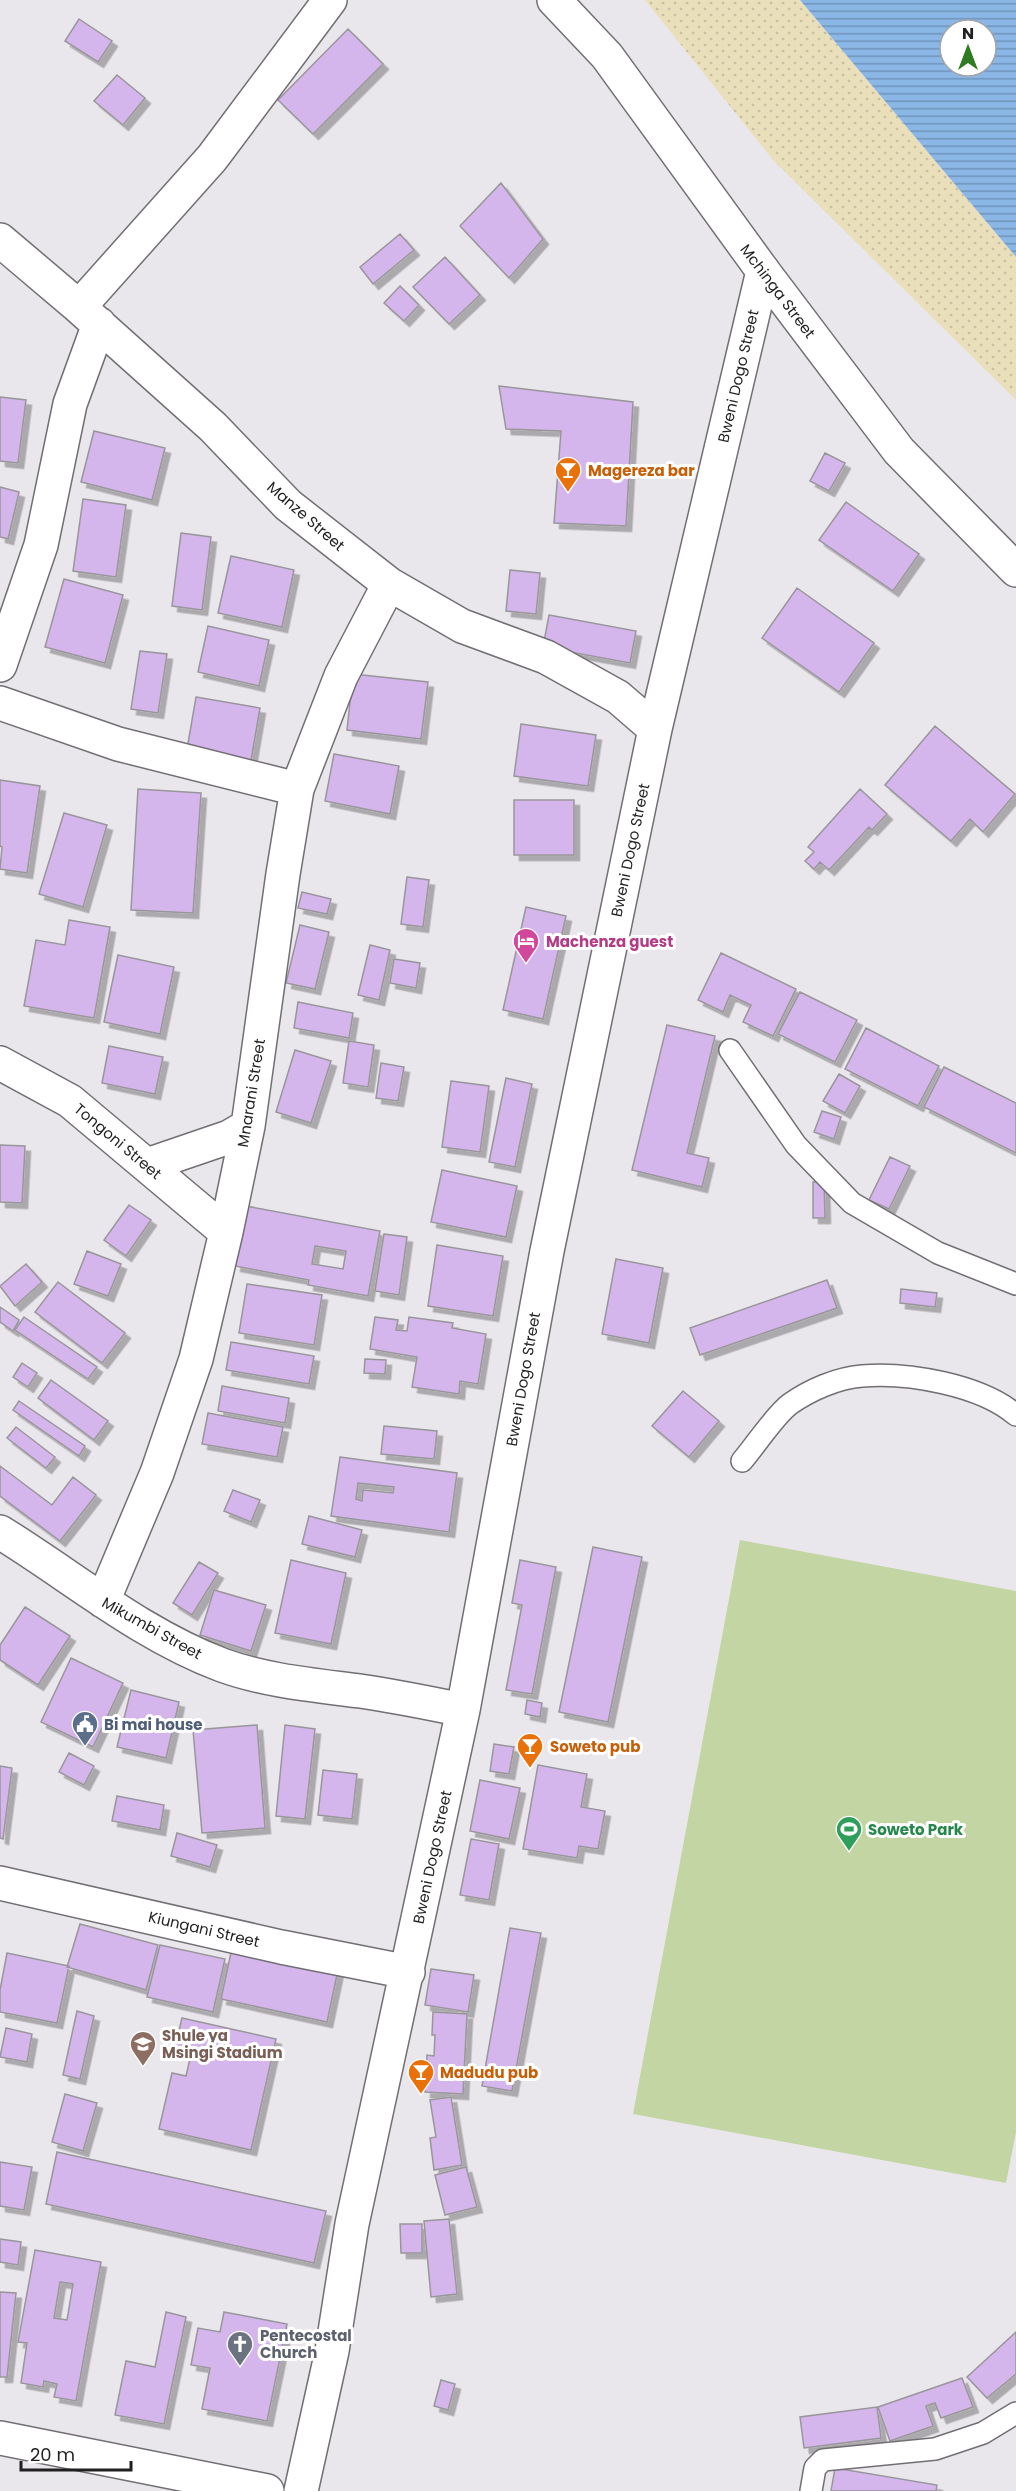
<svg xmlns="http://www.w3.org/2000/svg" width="1016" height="2491" font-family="Poppins,sans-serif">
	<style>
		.sand { fill: url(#sand-dots) }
		.garden { fill: #c3d5a2 }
		.water { fill: url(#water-rules); fill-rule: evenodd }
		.building { fill: #d5b6ec; stroke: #99969b; stroke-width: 1.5; fill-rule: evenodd; filter: url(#shadow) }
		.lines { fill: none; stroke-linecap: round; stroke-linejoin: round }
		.lane-casing { stroke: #726f74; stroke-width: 24 }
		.street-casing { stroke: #726f74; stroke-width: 36 }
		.secondary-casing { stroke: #726f74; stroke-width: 36 }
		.lane { stroke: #fff; stroke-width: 21 }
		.street { stroke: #fff; stroke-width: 33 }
		.secondary { stroke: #fff; stroke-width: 33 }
		.labels { text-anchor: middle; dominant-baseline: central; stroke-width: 6; stroke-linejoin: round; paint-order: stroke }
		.street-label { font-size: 15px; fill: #201f21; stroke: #fff }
		.food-label { font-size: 15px; font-weight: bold; fill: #c56008; stroke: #fff; text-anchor: start }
		.hotel-label { font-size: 15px; font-weight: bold; fill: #b23c85; stroke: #fff; text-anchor: start }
		.service-label { font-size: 15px; font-weight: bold; fill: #4e5e75; stroke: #fff; text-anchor: start }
		.leisure-label { font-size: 15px; font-weight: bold; fill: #27864d; stroke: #fff; text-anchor: start }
		.education-label { font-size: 15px; font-weight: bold; fill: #785e54; stroke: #fff; text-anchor: start }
		.worship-label { font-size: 15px; font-weight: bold; fill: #5b616d; stroke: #fff; text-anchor: start }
	</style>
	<defs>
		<pattern id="sand-dots" width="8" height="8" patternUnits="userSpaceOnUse" patternTransform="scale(1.5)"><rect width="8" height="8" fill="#e9dfba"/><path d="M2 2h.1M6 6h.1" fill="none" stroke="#c8bfa0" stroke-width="1.8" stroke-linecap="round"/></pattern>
		<pattern id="water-rules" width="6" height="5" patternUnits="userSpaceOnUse" patternTransform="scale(1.5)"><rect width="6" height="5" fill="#8bb7e6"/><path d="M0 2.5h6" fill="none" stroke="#7194ba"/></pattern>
		<filter id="shadow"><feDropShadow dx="5.5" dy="5.5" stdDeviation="0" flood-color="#0004"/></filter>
	</defs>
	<rect width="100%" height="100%" fill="#eae7ec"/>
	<path class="sand" d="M645 0H800L1016 257V400L773 160Z"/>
	<path class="garden" d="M740 1540 1016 1591V2132L1006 2183 633 2114Z"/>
	<path class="water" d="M800 0H1016V257ZM950 30H986V66H950Z"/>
	<path class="building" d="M79 19 112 41 98 62 65 41Z
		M348 29 383 64 313 134 278 100Z
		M117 75 145 98 123 125 94 101Z
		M501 183 543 239 509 278 460 226Z
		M400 234 414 250 373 284 360 267Z
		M445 257 480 295 449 324 413 287Z
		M400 286 419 305 404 321 384 303Z
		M499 386 633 402 626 526 554 523 561 431 506 429Z
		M0 397 26 400 18 463 0 461Z
		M94 431 165 448 152 500 81 482Z
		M825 453 845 463 829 491 810 481Z
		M0 487 19 492 8 539 0 537Z
		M83 499 126 505 116 577 73 571Z
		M846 502 919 554 893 591 819 540Z
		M181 533 211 537 202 610 172 606Z
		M231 556 294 570 282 627 218 613Z
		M510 570 540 573 536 614 506 611Z
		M64 579 123 595 105 663 45 647Z
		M797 588 874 643 839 692 762 638Z
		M549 615 636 631 630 663 543 647Z
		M208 626 269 640 259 686 198 672Z
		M140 651 167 654 158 713 131 709Z
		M353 674 428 682 421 739 347 730Z
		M196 697 260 708 250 766 186 755Z
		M521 724 596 735 588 786 514 776Z
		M935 726 1015 794 983 832 970 819 951 841 885 785Z
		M334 754 399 766 390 814 325 801Z
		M0 780 40 786 27 873 0 869 2 847 0 846Z
		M138 789 201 793 193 913 131 910Z
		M860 789 887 814 872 830 869 827 829 870 820 862 814 869 805 861 814 852 808 847Z
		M514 800H574V855H514Z
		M64 813 107 825 83 907 39 894Z
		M407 877 429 880 423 927 401 924Z
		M302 892 331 899 327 914 298 908Z
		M526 907 566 916 543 1019 503 1010Z
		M69 920 110 927 94 1018 24 1006 36 940 65 945Z
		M300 925 329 932 315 989 286 983Z
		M370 945 390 950 379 1000 358 995Z
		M721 953 796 989 773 1036 743 1022 751 1005 730 995 723 1012 698 1000Z
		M118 955 174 967 160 1034 104 1022Z
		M394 959 420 963 416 988 390 983Z
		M800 992 857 1020 835 1062 778 1034Z
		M298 1002 353 1013 349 1038 294 1028Z
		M667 1025 715 1036 687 1153 709 1158 702 1187 632 1170Z
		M866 1028 939 1066 918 1106 845 1069Z
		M349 1041 374 1045 368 1087 343 1083Z
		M109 1046 163 1057 155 1094 102 1083Z
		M295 1050 331 1061 311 1123 276 1112Z
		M381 1063 404 1067 398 1101 376 1098Z
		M944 1067 1016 1103V1153L924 1107Z
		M839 1074 860 1086 845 1113 823 1101Z
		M506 1078 532 1084 515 1167 489 1162Z
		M451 1081 489 1086 480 1152 442 1147Z
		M822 1111 841 1117 834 1139 814 1132Z
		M0 1145 25 1146 22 1203 0 1202Z
		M890 1157 910 1166 889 1209 869 1200Z
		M442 1170 517 1186 506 1237 431 1222Z
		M824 1181 825 1218H813V1182Z
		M129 1205 151 1220 126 1256 104 1240Z
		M246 1206 380 1231 368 1296 308 1285 309 1280 235 1266ZM315 1246 346 1251 343 1269 312 1264Z
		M384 1234 407 1237 399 1295 375 1291Z
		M437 1245 503 1256 493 1316 428 1306Z
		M87 1251 121 1264 108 1296 74 1284Z
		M616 1259 663 1268 649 1343 602 1334Z
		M26 1264 42 1282 15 1306 0 1286Z
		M827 1280 837 1308 700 1355 690 1328Z
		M58 1282 125 1333 102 1363 35 1312Z
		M247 1284 322 1295 314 1345 239 1333Z
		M901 1289 937 1293 935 1307 900 1303Z
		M0 1307 19 1320 13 1331 0 1322Z
		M24 1317 97 1367 88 1379 15 1330Z
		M375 1317 398 1320 396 1330 407 1331 409 1317 453 1323 452 1328 486 1334 478 1384 460 1381 459 1394 412 1387 417 1357 370 1349Z
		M231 1342 314 1356 309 1384 226 1370Z
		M365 1359 386 1360 385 1374 364 1373Z
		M22 1363 37 1373 28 1387 13 1377Z
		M51 1380 108 1421 94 1440 38 1398Z
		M222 1386 289 1398 285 1423 218 1411Z
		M683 1391 719 1421 689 1457 652 1426Z
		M19 1401 85 1446 79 1456 13 1410Z
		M208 1413 283 1427 277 1457 202 1444Z
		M384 1426 437 1431 434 1459 381 1454Z
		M16 1427 55 1457 46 1468 7 1438Z
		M340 1457 457 1473 449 1532 331 1516ZM358 1483 394 1487 393 1493 363 1490 362 1501 356 1499Z
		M0 1466 52 1505 73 1477 96 1495 60 1541 0 1496Z
		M233 1490 260 1500 251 1522 224 1511Z
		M309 1516 362 1530 355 1557 302 1544Z
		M593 1547 642 1557 608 1722 559 1712Z
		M291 1560 346 1573 331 1644 275 1633Z
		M520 1560 556 1567 532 1694 506 1690 522 1605 512 1603Z
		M199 1562 218 1573 192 1615 173 1603Z
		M214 1590 266 1605 251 1651 200 1635Z
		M25 1607 70 1636 38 1685 0 1660V1645Z
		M71 1658 123 1683 93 1747 41 1722Z
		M131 1690 179 1702 166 1758 117 1747Z
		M527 1700 542 1703 540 1717 525 1714Z
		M257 1725 265 1828 202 1833 193 1730Z
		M285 1725 315 1729 305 1819 276 1816Z
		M494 1744 514 1747 509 1774 490 1771Z
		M69 1753 94 1766 84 1785 59 1772Z
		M538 1765 587 1774 581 1807 605 1811 598 1849 579 1846 577 1858 523 1849Z
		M0 1766 12 1768 3 1839 0 1838Z
		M323 1770 357 1774 352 1819 318 1815Z
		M480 1780 520 1788 509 1839 470 1831Z
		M117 1796 164 1805 160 1830 112 1821Z
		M177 1833 217 1845 210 1867 171 1856Z
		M471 1839 499 1844 489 1900 460 1895Z
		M80 1924 158 1945 146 1990 67 1967Z
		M510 1928 541 1933 512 2091 482 2086Z
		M160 1945 225 1959 213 2012 147 1997Z
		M232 1948 338 1970 327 2022 221 1999Z
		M7 1953 69 1966 57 2023 0 2012V1990Z
		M431 1969 474 1975 468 2012 425 2005Z
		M77 2011 94 2016 80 2079 63 2075Z
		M433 2012 467 2014 463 2094 425 2092 427 2055 434 2056 435 2035H432Z
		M182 2018 276 2039 251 2150 159 2129 172 2073 186 2076 192 2050 175 2047Z
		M6 2028 32 2034 27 2062 0 2057Z
		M65 2094 97 2103 83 2151 52 2142Z
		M451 2097 462 2165 434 2170 430 2138 436 2137 430 2100Z
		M57 2152 326 2211 314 2263 46 2204Z
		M0 2162 32 2167 24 2210 0 2206Z
		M466 2167 477 2207 445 2215 435 2175Z
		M449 2219 457 2294 431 2297 424 2221Z
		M400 2224H422V2253H401Z
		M0 2239 21 2242 18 2265 0 2262Z
		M35 2250 101 2262 76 2401 54 2397 57 2384 44 2381 43 2387 21 2383 27 2343 18 2342ZM60 2282 73 2284 67 2320 54 2318Z
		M0 2292 16 2293 7 2377H0Z
		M166 2312 186 2317 164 2424 115 2415 126 2361 155 2367Z
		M224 2312 287 2324 267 2421 202 2409 210 2368 191 2365 198 2328 220 2332Z
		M1016 2332V2374L987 2398 967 2377Z
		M962 2378 973 2407 941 2418 935 2403 926 2406 933 2426 890 2441 878 2407Z
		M441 2380 455 2384 448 2410 434 2406Z
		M877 2407 881 2438 804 2448 800 2417Z
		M835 2468 937 2485 936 2491H831Z"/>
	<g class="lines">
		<g class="lane-casing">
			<path id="lane" d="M730 1050 796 1145 852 1203 938 1253 1016 1284
				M742 1461C755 1446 775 1415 790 1404 810 1390 837 1378 862 1376 908 1372 981 1385 1016 1415
				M811 2491 815 2468 823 2460 935 2449 983 2433 1016 2413"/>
		</g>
		<g class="street-casing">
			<path id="street" d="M0 240 79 307 213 427 288 505 389 584 462 626 546 657 618 697 655 729
				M79 307 212 158 330 0
				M0 665 41 545 70 404 99 324
				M0 703 118 744 297 789
				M0 1063 70 1101 226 1232
				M147 1165 229 1137 248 1126
				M0 1532C73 1577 140 1634 222 1665 266 1681 313 1685 360 1691 394 1696 429 1703 463 1710
				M103 1601 157 1473 196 1359 226 1232 248 1126 283 874 297 789 341 676 389 584
				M0 1883 281 1947 408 1972
				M301 2491 332 2351 352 2224 463 1710 547 1251 655 729 763 271"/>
		</g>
		<g class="secondary-casing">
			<path id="secondary" d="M554 0 607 56 763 271 899 451 1016 570
				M0 2438 267 2491"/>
		</g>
		<use href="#lane" class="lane"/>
		<use href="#street" class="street"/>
		<use href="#secondary" class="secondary"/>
	</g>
	<defs>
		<g id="bar-pin" transform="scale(1.35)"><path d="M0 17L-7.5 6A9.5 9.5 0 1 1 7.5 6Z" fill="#e8710a" stroke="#fff"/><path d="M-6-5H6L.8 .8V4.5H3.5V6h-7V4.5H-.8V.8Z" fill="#fff"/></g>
		<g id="hotel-pin" transform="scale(1.35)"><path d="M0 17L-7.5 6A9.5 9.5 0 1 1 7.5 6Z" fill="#d1479c" stroke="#fff"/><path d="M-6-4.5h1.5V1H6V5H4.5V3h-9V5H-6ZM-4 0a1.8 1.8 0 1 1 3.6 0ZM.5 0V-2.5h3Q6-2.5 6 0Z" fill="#fff"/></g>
		<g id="civic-pin" transform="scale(1.35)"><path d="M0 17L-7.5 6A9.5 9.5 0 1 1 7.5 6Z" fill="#5c6f8a" stroke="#fff"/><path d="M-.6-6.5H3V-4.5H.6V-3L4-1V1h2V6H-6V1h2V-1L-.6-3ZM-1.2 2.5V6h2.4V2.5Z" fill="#fff"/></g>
		<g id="stadium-pin" transform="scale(1.35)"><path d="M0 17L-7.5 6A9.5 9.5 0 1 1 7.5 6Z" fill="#2e9e5b" stroke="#fff"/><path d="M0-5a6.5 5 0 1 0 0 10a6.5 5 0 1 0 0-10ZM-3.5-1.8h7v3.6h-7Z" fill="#fff"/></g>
		<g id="school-pin" transform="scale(1.35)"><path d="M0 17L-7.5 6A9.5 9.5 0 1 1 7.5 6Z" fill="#8d6e63" stroke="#fff"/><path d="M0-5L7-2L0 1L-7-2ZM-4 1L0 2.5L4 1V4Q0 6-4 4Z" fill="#fff"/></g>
		<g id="church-pin" transform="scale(1.35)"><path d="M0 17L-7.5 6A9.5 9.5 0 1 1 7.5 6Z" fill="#6b7280" stroke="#fff"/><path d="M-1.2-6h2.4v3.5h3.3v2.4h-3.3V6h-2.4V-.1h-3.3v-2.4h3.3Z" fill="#fff"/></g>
	</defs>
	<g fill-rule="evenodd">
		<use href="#bar-pin" x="568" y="470"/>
		<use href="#hotel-pin" x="526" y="941"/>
		<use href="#civic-pin" x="85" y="1724"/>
		<use href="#bar-pin" x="530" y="1746"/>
		<use href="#stadium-pin" x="849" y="1829"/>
		<use href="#school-pin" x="143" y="2044"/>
		<use href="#bar-pin" x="421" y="2072"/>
		<use href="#church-pin" x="240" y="2344"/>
	</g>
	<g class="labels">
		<g class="street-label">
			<text transform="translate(778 291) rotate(53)">Mchinga Street</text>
			<text transform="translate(738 376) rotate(-77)">Bweni Dogo Street</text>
			<text transform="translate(306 516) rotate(41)">Manze Street</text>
			<text transform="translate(630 850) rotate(-78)">Bweni Dogo Street</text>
			<text transform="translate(251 1093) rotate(-81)">Mnarani Street</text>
			<text transform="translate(118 1141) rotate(40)">Tongoni Street</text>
			<text transform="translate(523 1379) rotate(-80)">Bweni Dogo Street</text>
			<text transform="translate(152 1628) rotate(29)">Mikumbi Street</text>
			<text transform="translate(432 1857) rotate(-78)">Bweni Dogo Street</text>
			<text transform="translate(204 1929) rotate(13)">Kiungani Street</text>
		</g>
		<g class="food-label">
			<text x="588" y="470">Magereza bar</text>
			<text x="550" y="1746">Soweto pub</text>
			<text x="440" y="2072">Madudu pub</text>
		</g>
		<g class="hotel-label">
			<text x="546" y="941">Machenza guest</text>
		</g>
		<g class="service-label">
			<text x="104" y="1724">Bi mai house</text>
		</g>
		<g class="leisure-label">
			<text x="868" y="1829">Soweto Park</text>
		</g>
		<g class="education-label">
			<text x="162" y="2035">Shule ya<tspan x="162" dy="17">Msingi Stadium</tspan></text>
		</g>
		<g class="worship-label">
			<text x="260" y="2335">Pentecostal<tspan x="260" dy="17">Church</tspan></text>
		</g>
	</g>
	<g transform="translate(968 48)"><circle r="28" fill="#ffffff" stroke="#a6a5a6" stroke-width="1.5"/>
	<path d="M0-4.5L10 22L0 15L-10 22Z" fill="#2f7b22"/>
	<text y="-9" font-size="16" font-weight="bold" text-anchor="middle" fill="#201f21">N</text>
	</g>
	<path d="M21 2461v9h110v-9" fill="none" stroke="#201f21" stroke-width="3"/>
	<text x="30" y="2461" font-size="18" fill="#201f21" stroke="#ffffff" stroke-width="4.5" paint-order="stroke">20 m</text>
</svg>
